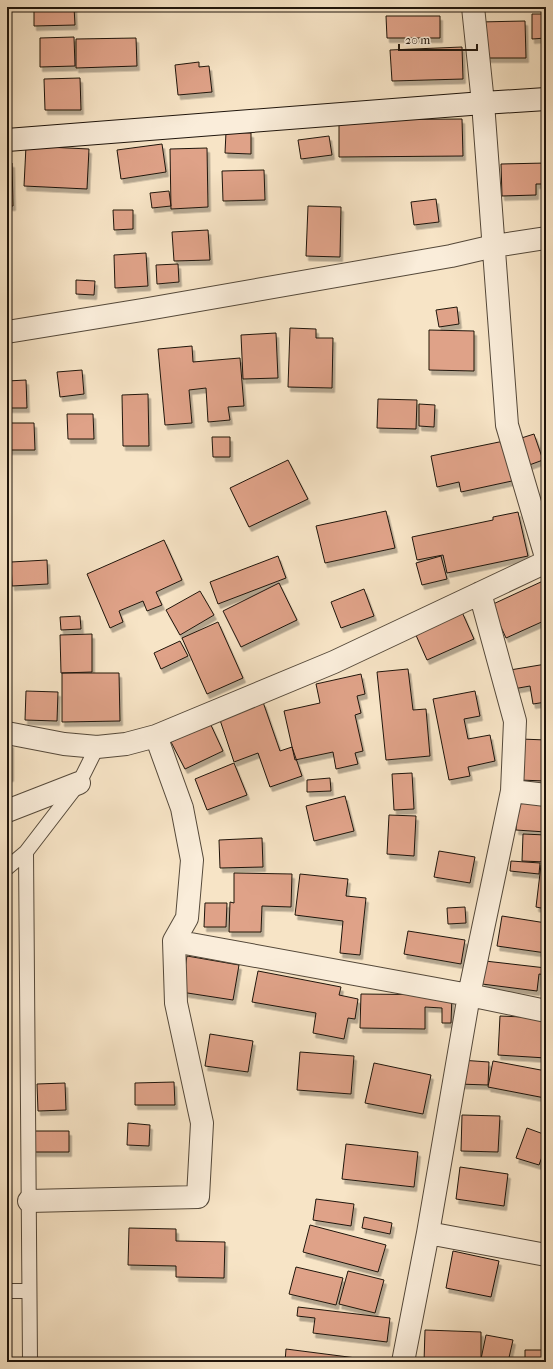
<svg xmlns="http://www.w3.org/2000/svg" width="553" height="1369" font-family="'IM FELL French Canon',serif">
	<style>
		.building { fill: #dfa288; stroke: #1f150c; filter: url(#shadow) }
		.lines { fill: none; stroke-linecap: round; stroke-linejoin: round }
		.lane-casing { stroke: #55493a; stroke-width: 16 }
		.street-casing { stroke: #55493a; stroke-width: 24 }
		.secondary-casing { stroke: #1f150c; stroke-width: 24 }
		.lane { stroke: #faedda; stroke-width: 14 }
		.street { stroke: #faedda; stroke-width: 22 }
		.secondary { stroke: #faedda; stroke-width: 22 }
	</style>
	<defs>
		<filter id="shadow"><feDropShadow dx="2.5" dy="4.5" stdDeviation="0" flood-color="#0004"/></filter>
	</defs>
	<rect width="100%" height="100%" fill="#f7e4c6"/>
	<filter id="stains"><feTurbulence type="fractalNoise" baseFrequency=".005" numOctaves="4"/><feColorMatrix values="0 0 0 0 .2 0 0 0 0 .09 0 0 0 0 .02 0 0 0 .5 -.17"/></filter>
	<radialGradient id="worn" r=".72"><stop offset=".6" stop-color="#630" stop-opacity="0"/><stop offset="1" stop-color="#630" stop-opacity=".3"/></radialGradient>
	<path class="building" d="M34 7H74L75 25 34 26Z
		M532 14H546V38L532 39Z
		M386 16H440V38H387Z
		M525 21 526 58H480L479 22Z
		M74 37 75 66 40 67V38Z
		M136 38 137 66 76 68V39Z
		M462 47 463 79 392 81 390 50Z
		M199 62V67L209 66 212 92 178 95 175 65Z
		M80 78 81 110H45L44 79Z
		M462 119 463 156 339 157V120Z
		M226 132 251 133V154L225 153Z
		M329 136 332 155 301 159 298 140Z
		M162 144 166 172 121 179 117 150Z
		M26 146 89 149 87 189 24 186Z
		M207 148 208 207 171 209 170 149Z
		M7 163H12L13 206H7Z
		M546 163V184H536V195L502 196 501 164Z
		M264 170 265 200 223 201 222 171Z
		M169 191 171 206 152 208 150 193Z
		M436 199 439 222 414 225 411 202Z
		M308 206 341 207 340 257 306 256Z
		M113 210H133V229L114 230Z
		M208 230 210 260 174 261 172 232Z
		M146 253 148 286 115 288 114 255Z
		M178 264 179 282 157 284 156 265Z
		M76 280 95 281 94 295 76 294Z
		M457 307 459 324 439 327 436 310Z
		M290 328 316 329V338H333L332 388 288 387Z
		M429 330 474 331V371L429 370Z
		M276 333 278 378 243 379 241 335Z
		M192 346 193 362 240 358 244 406 228 407 230 420 208 422 206 388 189 390 192 423 165 425 158 349Z
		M82 370 84 394 60 397 57 372Z
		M26 380 27 408H7V381Z
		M148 394 149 446H123L122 395Z
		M378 399 417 400 416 429 377 428Z
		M419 404 435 405 434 427 419 426Z
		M67 414H93L94 439H68Z
		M7 423H34L35 450H7Z
		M534 434 543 460 521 468 512 441Z
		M212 437H230V457H213Z
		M504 441 512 481 461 492 459 482 437 487 431 456Z
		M288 460 308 499 249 527 230 488Z
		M386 511 395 548 325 563 316 526Z
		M518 512 528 556 447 573 443 555 417 560 412 537 493 520V517Z
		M164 540 182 580 156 592 162 605 147 611 143 601 119 611 123 622 110 628 87 574Z
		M278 556 286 578 218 604 210 582Z
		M441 556 447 579 422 585 416 563Z
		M47 560 48 584 12 586 11 562Z
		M543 581 546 588V620L506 638 491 605Z
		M279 583 297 620 241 647 223 611Z
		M364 589 374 616 341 628 331 602Z
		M200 591 214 615 180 635 166 610Z
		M462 612 474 639 427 660 415 633Z
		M80 616 81 629 61 630 60 617Z
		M218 622 243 678 207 694 182 638Z
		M92 634V672L61 673 60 635Z
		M180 641 188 656 161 669 154 653Z
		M546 664V702L533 704 530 686 513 689 510 670Z
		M408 669 413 710 426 709 430 756 386 760 377 672Z
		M62 673H119L120 721 62 722Z
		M361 674 365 694 357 696 361 713 355 715 363 751 355 753 358 764 336 769 333 752 295 760 284 711 320 703 316 684Z
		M26 691 58 692 57 721 25 720Z
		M475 691 480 716 464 719 468 739 490 735 495 761 468 767 470 776 449 780 433 699Z
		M263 702 280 751 292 747 302 776 270 787 258 753 234 762 219 717Z
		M210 723 223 751 185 769 171 742Z
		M521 739 546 740V781L519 780Z
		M7 743H11V777H7Z
		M234 763 247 795 207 810 195 779Z
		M412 773 414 809 394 810 392 774Z
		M330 778 331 791 307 792V780Z
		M345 796 354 831 314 841 306 806Z
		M518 799 546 800V832L516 830Z
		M389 815 416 816 414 856 387 854Z
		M523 834 546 835V862L522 861Z
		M262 838 263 867 220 868 219 840Z
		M439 851 475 857 470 883 434 877Z
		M511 861 540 863 539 874 510 871Z
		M541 865 546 866V909L536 907Z
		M234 873 292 874 291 907 262 906 261 932H229L230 902 234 903Z
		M300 874 348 879 346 896 366 898 360 955 340 953 343 921 295 915Z
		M205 903H227L226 927H204Z
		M465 907 466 923 448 924 447 908Z
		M502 916 546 923V953L497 946Z
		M408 931 465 940 461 964 404 954Z
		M187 956 239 965 233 1000 181 992Z
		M485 961 546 968V975L539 974 537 991 482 984Z
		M258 971 341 987 339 995 358 999 355 1019 348 1018 344 1039 313 1033 316 1013 252 1002Z
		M361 994 452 995 451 1023H442V1008L425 1007V1029L360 1028Z
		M500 1016 546 1018V1058L498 1055Z
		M210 1034 253 1041 248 1072 205 1066Z
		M300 1052 354 1056 351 1094 297 1090Z
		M460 1060 489 1062 488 1085 458 1084Z
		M493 1061 546 1071 545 1098 488 1087Z
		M374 1063 431 1075 423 1114 365 1103Z
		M174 1082 175 1105H135V1083Z
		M65 1083 66 1110 38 1111 37 1084Z
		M462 1115 500 1116 498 1152 461 1151Z
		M128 1123 150 1125 149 1146 127 1145Z
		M527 1128 546 1135V1146L539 1165 516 1158Z
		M34 1131H69V1152H34Z
		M346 1144 418 1152 414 1187 342 1179Z
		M460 1167 508 1174 504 1206 456 1199Z
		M316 1199 354 1204 351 1226 313 1220Z
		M364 1217 392 1223 390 1234 362 1228Z
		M310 1225 386 1245 378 1272 303 1252Z
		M129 1228 176 1229V1241L225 1242 224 1278 176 1277V1266L128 1265Z
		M453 1251 499 1261 491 1297 446 1288Z
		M296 1267 343 1278 336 1305 289 1294Z
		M348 1271 384 1280 375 1313 339 1304Z
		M298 1307 390 1318 387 1342 313 1333 315 1318 297 1316Z
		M425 1330 481 1332V1362H424Z
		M486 1335 513 1340 508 1362H494L481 1359Z
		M286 1349 364 1359V1362H285Z
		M525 1350H546V1362H525Z"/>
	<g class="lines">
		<g class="lane-casing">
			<path id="lane" d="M26 852 30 1362
				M7 868 26 852 79 783 97 747
				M7 1291H29"/>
		</g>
		<g class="street-casing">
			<path id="street" d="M473 7 483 103 507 425 546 557
				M7 332 142 310 451 256 494 246 546 238
				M7 733 64 744 97 747 126 744 156 736 334 662 546 562
				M512 791 546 795
				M7 811 79 783
				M174 941 469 995 546 1011
				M29 1201 198 1197 202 1123 176 1003 174 941 187 918 192 860 182 808 156 736
				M428 1233 546 1255
				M403 1362 428 1233 469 995 512 791 515 721 480 593"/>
		</g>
		<g class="secondary-casing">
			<path id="secondary" d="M7 140 483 103 546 99"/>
		</g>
		<use href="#lane" class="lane"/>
		<use href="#street" class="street"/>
		<use href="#secondary" class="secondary"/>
	</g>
	<rect width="553" height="1369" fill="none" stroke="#f7e4c6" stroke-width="24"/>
	<rect x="8" y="8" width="537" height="1353" fill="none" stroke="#1f150c" stroke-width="2"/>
	<rect x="12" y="12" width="529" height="1345" fill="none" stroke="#1f150c"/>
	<path d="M399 44v6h78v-6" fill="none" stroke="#1f150c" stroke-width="2"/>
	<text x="405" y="44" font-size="12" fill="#1f150c" stroke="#faedda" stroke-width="3" paint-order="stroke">20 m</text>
	<rect width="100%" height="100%" filter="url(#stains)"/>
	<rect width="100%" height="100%" fill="url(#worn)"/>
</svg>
